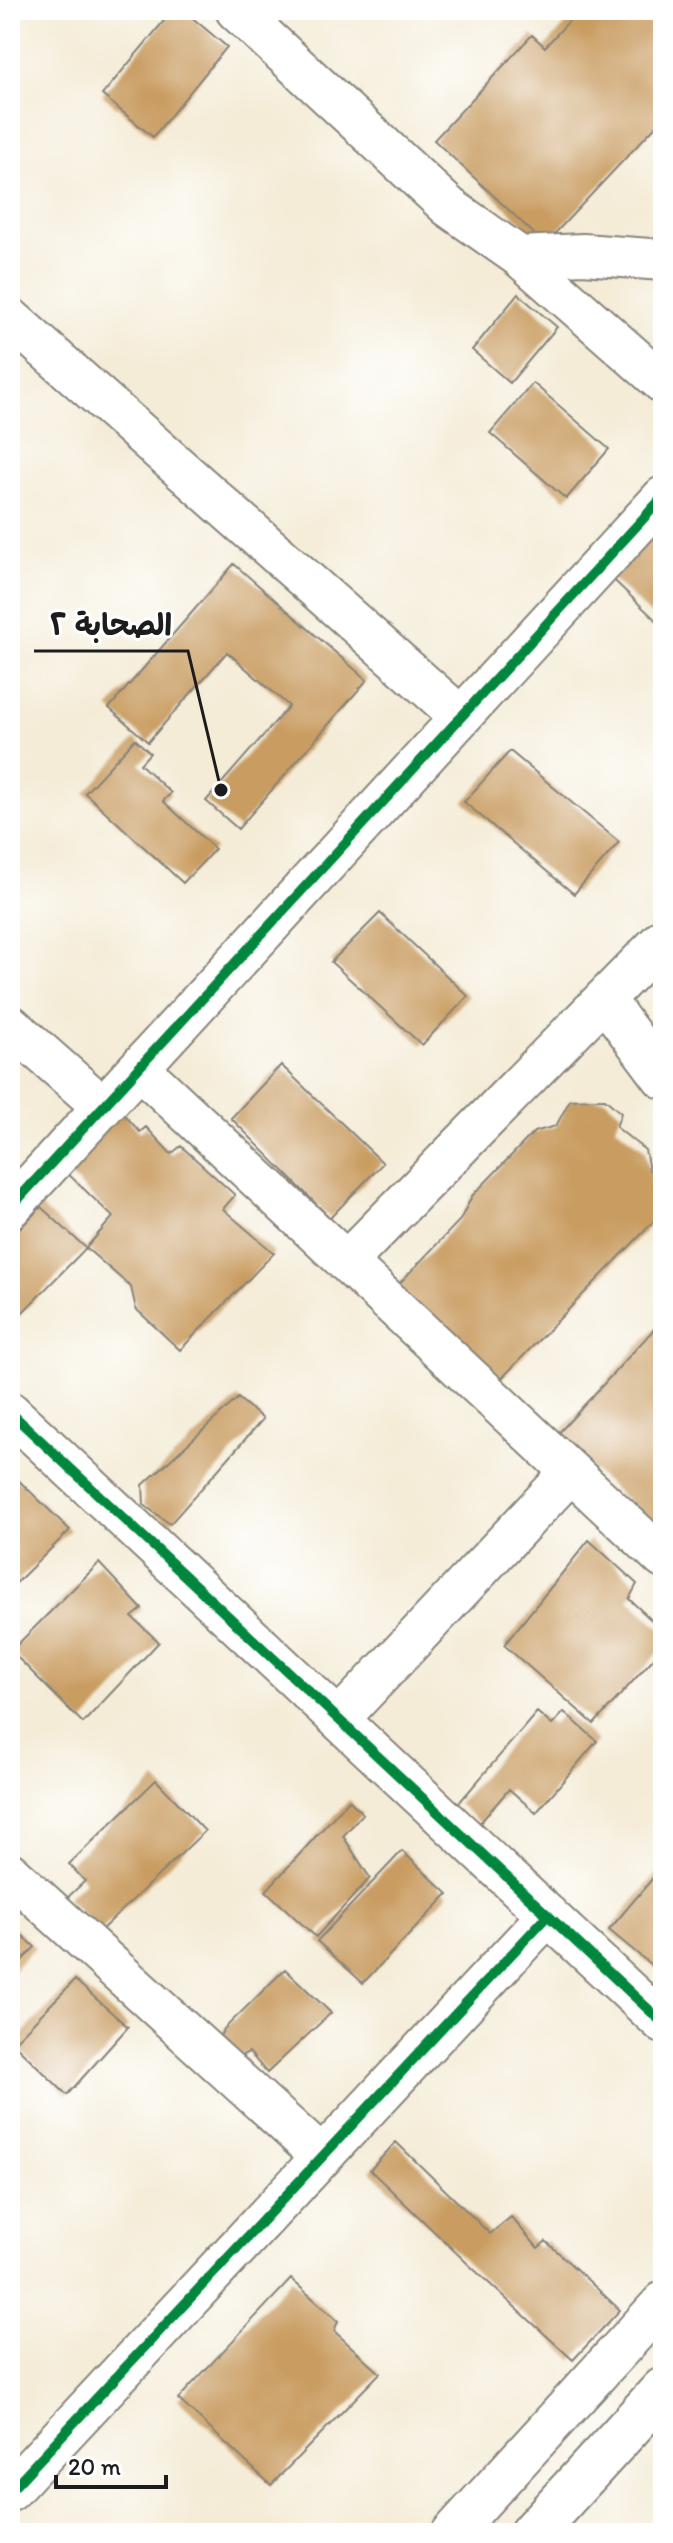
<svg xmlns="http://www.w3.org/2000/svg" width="673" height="2543" font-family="Itim,'Playpen Sans Arabic',sans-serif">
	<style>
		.building { fill: #c99d62 }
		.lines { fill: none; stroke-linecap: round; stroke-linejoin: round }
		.street-casing { stroke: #88847a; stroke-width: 44 }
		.secondary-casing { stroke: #88847a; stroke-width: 48 }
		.street { stroke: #fff; stroke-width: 40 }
		.secondary { stroke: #fff; stroke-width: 44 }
		.cycleway-casing { stroke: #fff; stroke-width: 15 }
		.cycleway { stroke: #00873e; stroke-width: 10 }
		.leader { fill: none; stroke: #1c1c1c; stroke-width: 3 }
		.callout-dot { fill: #1c1c1c; stroke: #fff; stroke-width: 3 }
		.callout-label { font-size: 30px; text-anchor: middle; font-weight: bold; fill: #1c1c1c; stroke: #fff; stroke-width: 6; stroke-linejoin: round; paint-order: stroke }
	</style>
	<rect width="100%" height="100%" fill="#fff"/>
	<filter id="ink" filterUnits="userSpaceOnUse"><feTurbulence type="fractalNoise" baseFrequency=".0125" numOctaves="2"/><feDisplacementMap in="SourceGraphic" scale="16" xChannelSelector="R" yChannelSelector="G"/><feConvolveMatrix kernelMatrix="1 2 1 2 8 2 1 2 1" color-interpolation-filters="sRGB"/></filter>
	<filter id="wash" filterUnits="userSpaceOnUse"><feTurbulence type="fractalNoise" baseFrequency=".006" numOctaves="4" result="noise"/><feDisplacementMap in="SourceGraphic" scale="32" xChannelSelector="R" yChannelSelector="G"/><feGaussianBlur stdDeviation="1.8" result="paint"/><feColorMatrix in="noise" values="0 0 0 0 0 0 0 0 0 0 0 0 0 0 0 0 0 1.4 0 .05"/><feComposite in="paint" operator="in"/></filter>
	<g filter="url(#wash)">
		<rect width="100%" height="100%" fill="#f4ecd7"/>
		<g id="blocks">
			<path class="building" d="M173 10H183L227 47 153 137 102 95Z
				M579 10H663V118L545 244 434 140 532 35 545 47Z
				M518 294 557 327 510 383 472 350Z
				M533 383 609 449 566 499 490 433Z
				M663 496V627L598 565Z
				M234 564 367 680 238 829 206 801 289 706 227 652 148 742 109 708Z
				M135 739 150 753 140 764 171 793 163 801 215 849 183 883 85 793Z
				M510 751 619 842 574 894 464 802Z
				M380 913 468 996 422 1045 331 962Z
				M281 1065 383 1163 330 1218 231 1118Z
				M605 1099 621 1113 616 1127 645 1150 649 1170 663 1179V1212L499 1381 396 1287 460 1220 472 1196 534 1132 556 1126 570 1100Z
				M120 1110 140 1132 146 1127 171 1154 181 1146 235 1195 223 1209 274 1253 180 1350 136 1309 131 1287 86 1248 113 1217 63 1169Z
				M41 1207 86 1248 10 1325V1238Z
				M655 1328 663 1338V1532L555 1437Z
				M238 1398 263 1419 170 1524 144 1505 143 1485Z
				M10 1472 70 1530 10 1589Z
				M589 1540 637 1584 629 1599 663 1631V1648L594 1724 504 1645Z
				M99 1563 142 1609 132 1617 159 1642 83 1723 11 1651Z
				M537 1712 552 1725 564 1712 597 1741 536 1813 509 1789 480 1823 458 1804Z
				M156 1780 205 1831 99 1932 67 1898 85 1881 69 1864Z
				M349 1800 363 1814 343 1836 370 1878 316 1937 266 1891Z
				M402 1851 448 1894 363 1983 317 1941Z
				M663 1866V1964L657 1970 609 1930Z
				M10 1924 35 1947 10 1973Z
				M285 1969 331 2013 267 2073 249 2052 238 2057 218 2039 224 2029Z
				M75 1980 128 2027 67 2095 13 2043Z
				M396 2142 490 2234 511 2217 538 2248 546 2241 620 2310 573 2360 468 2264 370 2170Z
				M291 2279 338 2321 334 2331 380 2373 271 2485 178 2399Z"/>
		</g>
	</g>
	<g filter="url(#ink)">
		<use href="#blocks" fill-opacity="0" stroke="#88847a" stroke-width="2"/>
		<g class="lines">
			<g class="street-casing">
				<path id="street" d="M236 10 449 207 520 257 663 383
					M520 257 583 254 663 260
					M10 318 461 717
					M604 999 663 1078
					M10 1025 103 1107
					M139 1068 663 1558
					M10 1208 663 497
					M346 1262 663 939
					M10 1412 663 2023
					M339 1719 571 1472
					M10 1873 322 2157
					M10 2491 548 1915
					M452 2533 663 2302"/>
			</g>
			<g class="secondary-casing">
				<path id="secondary" d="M532 2533 663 2390"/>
			</g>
			<use href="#street" class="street"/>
			<use href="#secondary" class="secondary"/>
			<g class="cycleway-casing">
				<path id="cycleway" d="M10 1208 663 497
					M10 1412 663 2023
					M10 2491 548 1915"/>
			</g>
			<use href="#cycleway" class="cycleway"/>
		</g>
	</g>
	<path class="leader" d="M221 790L188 651H34"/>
	<circle class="callout-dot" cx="221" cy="790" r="8"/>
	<g class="callout-label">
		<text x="111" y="635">الصحابة ٢</text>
	</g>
	<rect width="673" height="2543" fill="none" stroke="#fff" stroke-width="40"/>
	<path d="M56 2475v12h110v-12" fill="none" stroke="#1c1c1c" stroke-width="4"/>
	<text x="68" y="2475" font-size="24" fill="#1c1c1c" stroke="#ffffff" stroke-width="6" paint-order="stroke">20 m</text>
</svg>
